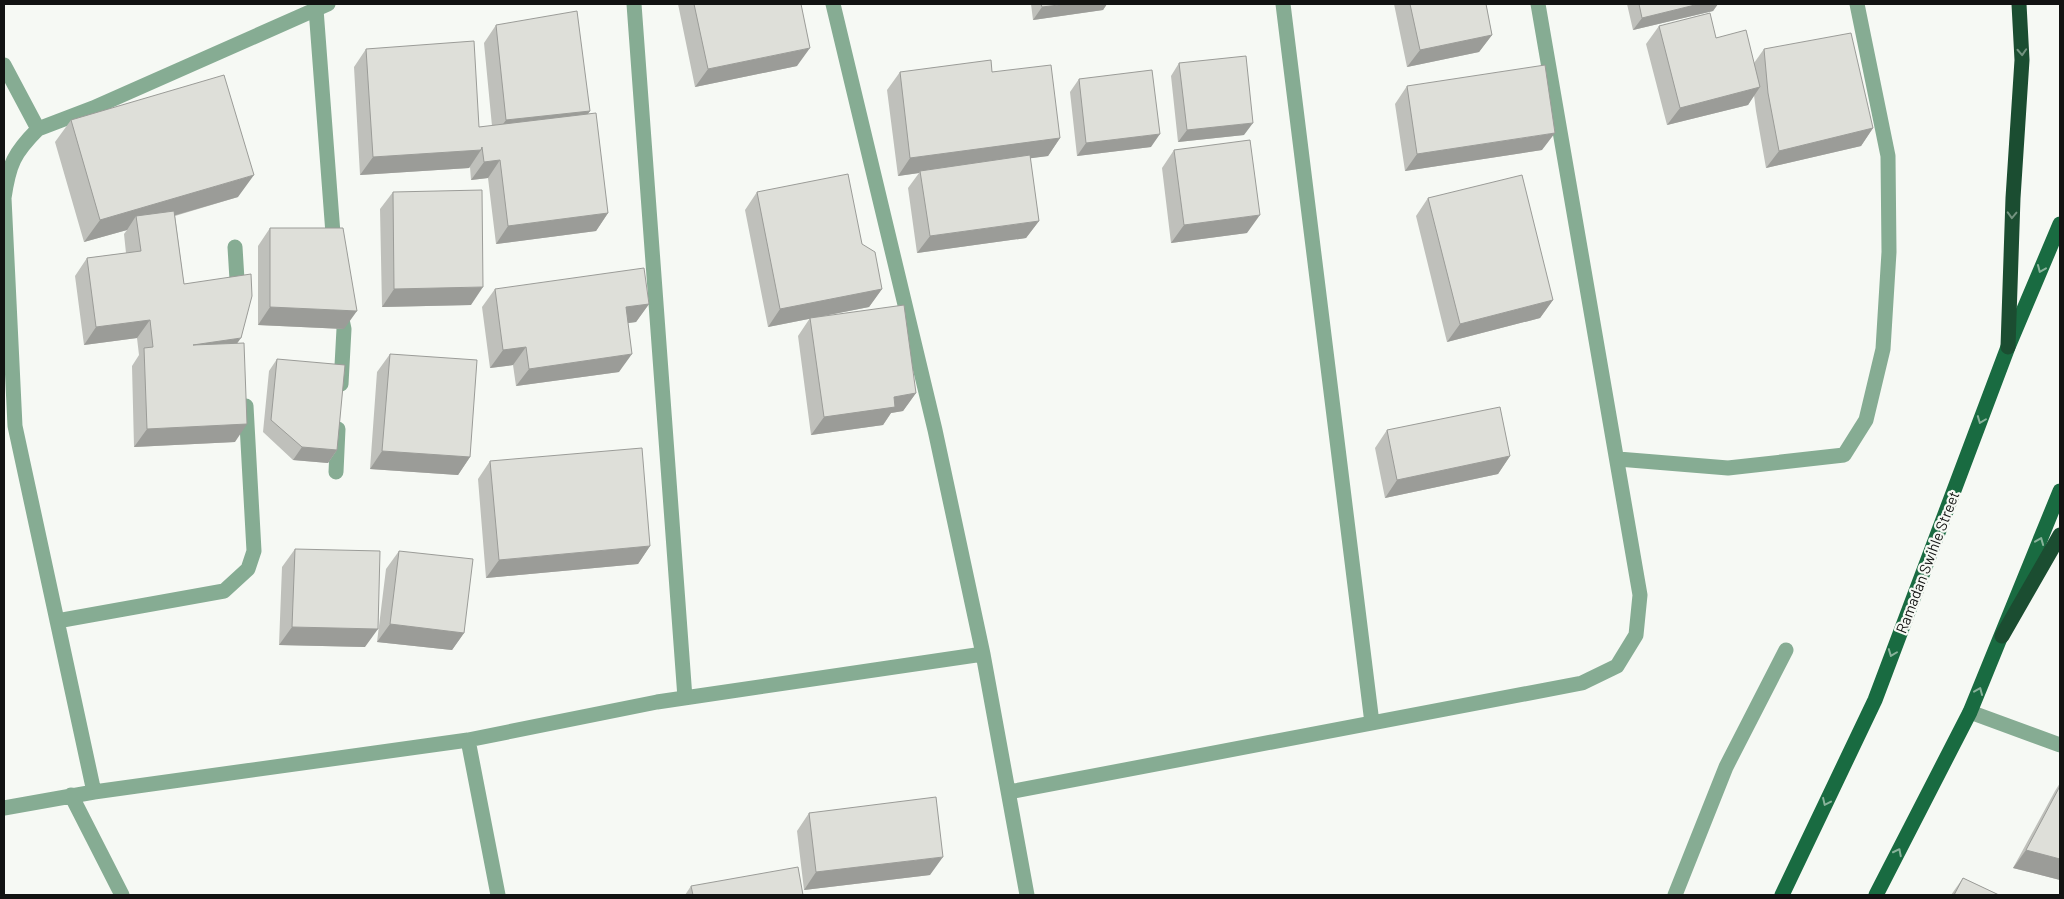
<svg xmlns="http://www.w3.org/2000/svg" width="2064" height="899" font-family="Barlow,sans-serif">
	<style>
		.lines { fill: none; stroke-linecap: round; stroke-linejoin: round }
		.minor { stroke: #86ac93; stroke-width: 15 }
		.major { stroke: #196b41; stroke-width: 15 }
		.highway { stroke: #1b4d31; stroke-width: 15 }
		.wall { fill: #bfc0bb }
		.shaded-wall { fill: #9b9c98 }
		.building { fill: #dedfd9; stroke: #9b9c98 }
		.oneway { stroke: #73927f }
		.oneway2 { stroke: #88b29a }
		.labels { text-anchor: middle; dominant-baseline: central; stroke-width: 4.5; stroke-linejoin: round; paint-order: stroke }
		.street-label { font-size: 15px; fill: #121312; stroke: #f6f9f4 }
	</style>
	<rect width="100%" height="100%" fill="#f6f9f4"/>
	<g class="lines">
		<path class="minor" d="M634 4 685 698
			M833 4 935 430 983 654 1027 895
			M1283 4 1372 723
			M316 9 334 247
			M4 65 38 129C14 153 9 164 4 198L15 426 94 792
			M38 129 93 108 328 4
			M235 247 238 296
			M340 310 344 329 341 384
			M1618 459 1728 468 1844 455 1866 420 1883 349 1889 252 1888 156 1857 4
			M336 472 338 429
			M57 621 224 591 248 569 254 551 246 406
			M1970 712 2060 745
			M468 740 498 895
			M1009 792 1582 683 1617 666 1636 635 1640 595 1538 4
			M71 795 122 895
			M4 808 94 792 468 740 657 702 983 654
			M1675 895 1726 767 1786 650"/>
		<path class="major" d="M1782 895 1875 700 2008 347 2060 224
			M1876 895 1970 712 2060 491"/>
		<path class="highway" d="M2008 347 2013 198 2022 60 2019 4
			M2002 636 2060 535"/>
	</g>
	<path class="wall" d="M678 4H801L797 66 695 87Z
		M1031 4H1107L1103 10 1033 20Z
		M1394 4H1486L1492 35 1479 52 1407 67Z
		M1627 4H1718L1713 11 1633 30Z
		M496 25 590 111 588 114 608 213 596 231 496 244 488 178 471 180 470 167 469 168 360 175 354 67 366 49 479 127 492 126 484 43Z
		M1659 26 1716 38 1754 63 1764 49 1873 128 1861 146 1766 168 1756 111 1754 95 1748 105 1667 125 1646 44Z
		M1179 63 1244 135 1178 142 1171 76Z
		M900 72H992L1060 138 1048 156 1030 158 1039 221 1026 238 917 253 908 188 919 173 898 176 887 90Z
		M1079 79 1151 147 1077 156 1070 92Z
		M1407 86 1542 150 1405 171 1395 104Z
		M71 120 238 197 175 216 184 284 237 344 235 442 134 447 132 366 139 355 137 338 84 345 75 276 87 258 126 253 124 234 127 230 84 242 55 142Z
		M1174 150 1247 233 1171 243 1162 168Z
		M393 192 471 305 382 307 380 209Z
		M757 192 862 244 882 289 869 307 768 327 745 210Z
		M1428 198 1553 300 1540 318 1447 342 1416 216Z
		M270 228 344 329 258 325V246Z
		M495 289 649 304 636 322 628 323 619 372 516 386 513 365 490 368 482 307Z
		M810 318 916 393 903 411 891 413 883 425 811 435 798 336Z
		M390 354 470 457 458 475 370 469 377 372Z
		M277 359 337 450 328 463 293 460 263 432 269 371Z
		M1387 430 1510 456 1498 474 1385 498 1375 448Z
		M490 461 650 546 638 564 486 578 478 479Z
		M295 549 365 647 279 645 282 567Z
		M399 551 464 633 452 650 377 642 386 569Z
		M2060 783V880L2013 868 2055 791Z
		M809 813 930 875 804 890 797 831Z
		M1963 878 1999 895H1951Z
		M691 886 693 895H685Z"/>
	<path class="shaded-wall" d="M1067 4H1107L1103 10 1033 20 1042 7Z
		M1699 4H1718L1713 11 1633 30 1642 18Z
		M1492 35 1479 52 1407 67 1420 50Z
		M810 48 797 66 695 87 708 69Z
		M1760 87 1748 105 1667 125 1680 108Z
		M590 111 577 129 493 138 506 120Z
		M1253 123 1244 135 1178 142 1187 130Z
		M1873 128 1861 146 1766 168 1779 151Z
		M1555 133 1542 150 1405 171 1417 154Z
		M1160 134 1151 147 1077 156 1086 143Z
		M1060 138 1048 156 921 173 920 171 919 173 898 176 910 158Z
		M481 150 469 168 360 175 373 157Z
		M500 160 488 178 471 180 484 162Z
		M254 175 238 197 138 226 136 216 127 230 84 242 100 220Z
		M608 213 596 231 496 244 508 226Z
		M1260 215 1247 233 1171 243 1184 225Z
		M1039 221 1026 238 917 253 930 236Z
		M483 287 471 305 382 307 394 289Z
		M882 289 869 307 768 327 780 309Z
		M1553 300 1540 318 1447 342 1460 324Z
		M649 304 636 322 613 325 626 307Z
		M270 307 357 311 344 329 258 325Z
		M150 320 137 338 84 345 96 327Z
		M241 338 228 356 193 345Z
		M526 347 513 365 490 368 503 350Z
		M632 354 619 372 516 386 529 369Z
		M916 393 903 411 891 413 883 425 811 435 824 417 894 397Z
		M247 424 235 442 134 447 147 429Z
		M302 447 337 450 328 463 293 460Z
		M382 451 470 457 458 475 370 469Z
		M1510 456 1498 474 1385 498 1397 480Z
		M650 546 638 564 486 578 499 560Z
		M390 624 464 633 452 650 377 642Z
		M292 627 378 629 365 647 279 645Z
		M2026 850 2060 859V880L2013 868Z
		M943 857 930 875 804 890 816 872Z"/>
	<path class="building" d="M694 4H801L810 48 708 69Z
		M1041 4H1067L1042 7Z
		M1410 4H1486L1492 35 1420 50Z
		M1639 4H1699L1642 18Z
		M577 11 590 111 506 120 496 25Z
		M1710 13 1716 38 1746 30 1760 87 1680 108 1659 26Z
		M1851 33 1873 128 1779 151 1768 93 1764 49Z
		M474 41 479 127 596 113 608 213 508 226 500 160 484 162 482 147 481 150 373 157 366 49Z
		M1246 56 1253 123 1187 130 1179 63Z
		M991 60 992 72 1051 65 1060 138 910 158 900 72Z
		M1545 65 1555 133 1417 154 1407 86Z
		M1152 70 1160 134 1086 143 1079 79Z
		M224 75 254 175 100 220 71 120Z
		M1250 140 1260 215 1184 225 1174 150Z
		M1030 155 1039 221 930 236 920 171Z
		M848 174 862 244 875 252 882 289 780 309 757 192Z
		M1522 175 1553 300 1460 324 1428 198Z
		M482 190 483 287 394 289 393 192Z
		M174 211 184 284 251 274 252 296 241 338 193 345 244 343 247 424 147 429 144 348 153 347 150 320 96 327 87 258 141 251 136 216Z
		M270 228H343L357 311 270 307Z
		M644 268 649 304 626 307 632 354 529 369 526 347 503 350 495 289Z
		M904 305 916 393 894 397 895 407 824 417 810 318Z
		M390 354 477 360 470 457 382 451Z
		M277 359 345 365 337 450 302 447 271 420Z
		M1500 407 1510 456 1397 480 1387 430Z
		M642 448 650 546 499 560 490 461Z
		M295 549 380 551 378 629 292 627Z
		M399 551 473 559 464 633 390 624Z
		M2060 786V859L2026 850Z
		M936 797 943 857 816 872 809 813Z
		M798 867 803 895H693L691 886Z
		M1963 878 1999 895H1954Z"/>
	<defs><path id="oneway-chevron" d="M-2-3.5L2.5 0L-2 3.5" fill="none" stroke-width="1.6" stroke-linecap="round" stroke-linejoin="round" transform="scale(1.25)"/></defs>
	<g class="oneway">
		<use href="#oneway-chevron" transform="translate(2022 52) rotate(87)"/>
		<use href="#oneway-chevron" transform="translate(2012 215) rotate(92)"/>
	</g>
	<g class="oneway2">
		<use href="#oneway-chevron" transform="translate(2041 269) rotate(113)"/>
		<use href="#oneway-chevron" transform="translate(1981 420) rotate(111)"/>
		<use href="#oneway-chevron" transform="translate(2040 541) rotate(-68)"/>
		<use href="#oneway-chevron" transform="translate(1892 653) rotate(111)"/>
		<use href="#oneway-chevron" transform="translate(1979 691) rotate(-67)"/>
		<use href="#oneway-chevron" transform="translate(1826 802) rotate(115)"/>
		<use href="#oneway-chevron" transform="translate(1898 852) rotate(-63)"/>
	</g>
	<g class="labels">
		<g class="street-label">
			<text transform="translate(1927 562) rotate(-69)">Ramadan Swihle Street</text>
		</g>
	</g>
	<rect width="2064" height="899" fill="none" stroke="#121312" stroke-width="10"/>
</svg>
